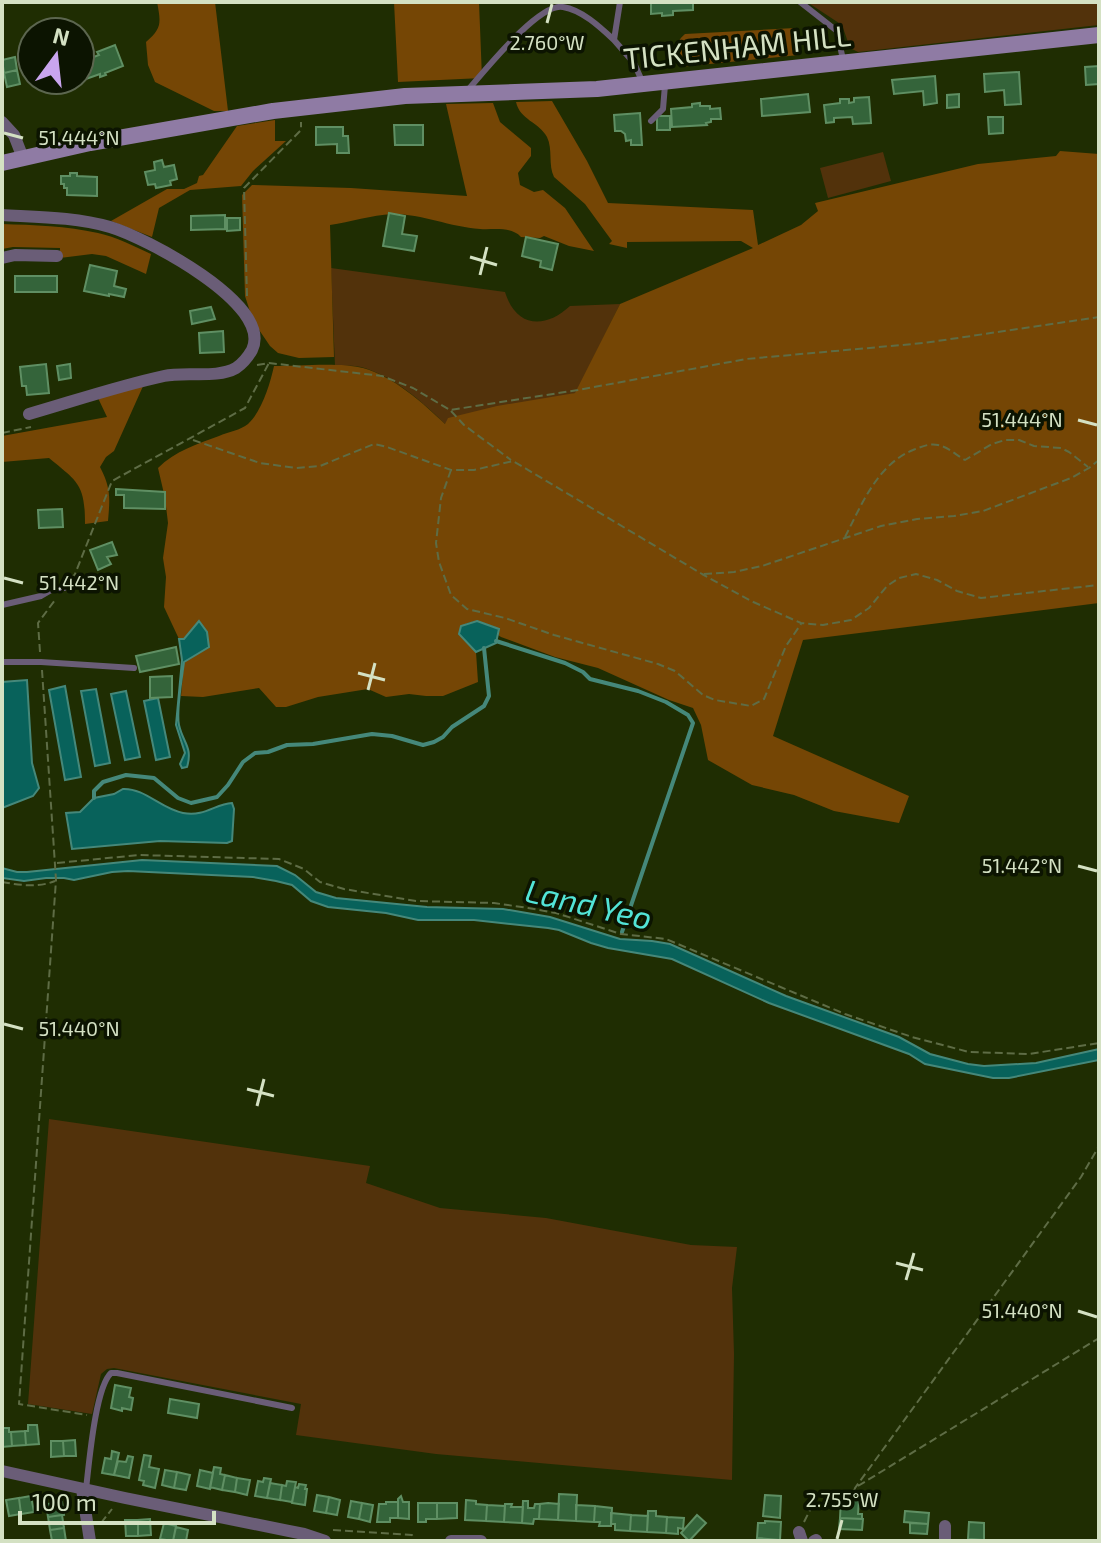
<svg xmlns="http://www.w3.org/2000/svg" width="1101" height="1543" font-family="'Exo 2',sans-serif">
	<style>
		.green { fill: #52320b }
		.forest { fill: #754605 }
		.water { fill: #08625b; stroke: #45887a; stroke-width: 2 }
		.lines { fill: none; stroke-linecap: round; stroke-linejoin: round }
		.stream { stroke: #45887a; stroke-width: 4 }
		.building { fill: #34643a; stroke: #5f8f63; stroke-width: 2 }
		.path { stroke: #5e6c45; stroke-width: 2; stroke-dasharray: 8 4; stroke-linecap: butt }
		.lane { stroke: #6a5d77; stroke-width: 6 }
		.street { stroke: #6a5d77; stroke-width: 12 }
		.secondary { stroke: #8f7ba4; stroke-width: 16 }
		.ticks { fill: none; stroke: #d4e1c3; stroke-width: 3 }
		.labels { text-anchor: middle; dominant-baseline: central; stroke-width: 7; stroke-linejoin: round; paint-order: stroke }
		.street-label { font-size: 30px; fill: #d4e1c3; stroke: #0c1401 }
		.water-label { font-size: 32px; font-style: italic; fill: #52e4d7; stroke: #0c1401 }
		.ticks-label { font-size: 20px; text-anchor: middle; fill: #d4e1c3; stroke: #0c1401; stroke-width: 7; stroke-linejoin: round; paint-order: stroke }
	</style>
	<rect width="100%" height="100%" fill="#1f2d02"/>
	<path class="green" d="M807 2H1099V25L858 52 850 48 842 25Z
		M883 152 891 181 828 198 820 168Z
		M331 268 505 292C516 327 544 330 570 306L620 304 576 393 446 425C424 403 392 375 361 367 352 365 343 366 335 366Z
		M49 1119 370 1166 366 1183 440 1208 546 1218 691 1245 737 1247 732 1288 734 1354 732 1480 436 1454 296 1435 301 1404 114 1368 107 1369 101 1374 92 1414 28 1404Z"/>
	<path class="forest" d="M157 2H215L228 111H214L155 82 148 65 146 42C162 28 161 23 157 2Z
		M394 2H479L482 78 398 82Z
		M795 28 799 55 680 67C677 53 673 44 685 34Z
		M552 101 587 161 608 203 753 210 758 245 801 225 818 211 815 203 978 164 1056 156 1060 151 1099 154V603L803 640 773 736 909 796 899 823 834 811 794 795 752 785 708 760 701 725 693 708 669 700 598 668 555 657 501 637 498 635 499 629C485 623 470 616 459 630L460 634 476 652 478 682 443 696H426L409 694 386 697 368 689 318 697 286 707H276L259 688 203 697 181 696 184 662 208 647C207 636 207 629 199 622L184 639H179L164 607 166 577 163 558 168 523 165 498 158 468C175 451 197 444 219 436 228 432 241 430 248 424 262 411 270 384 274 366 298 366 341 362 363 368 394 377 422 402 445 424L448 418 497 406 575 393 620 304 753 248 741 241 627 242V248L609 244 612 241 585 204 554 177C548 165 553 149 547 137 539 122 520 120 516 102Z
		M493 103 500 122 531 148V156L518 173 520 185 534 192 543 190 565 208 594 251 569 246 544 236 540 238 521 237C511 226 494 230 480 229 450 227 423 214 392 214 372 215 350 222 330 225L334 357 299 358 278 353 270 346 253 321 245 296 242 195 252 185 351 188 467 196 446 104Z
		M275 120V141H286L253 171 241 186 190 190 159 208 152 237 111 221 167 189H184L197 183 199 176 203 175 237 126Z
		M2 224C33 225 67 226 98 233 116 237 134 246 151 254L146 274 106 256 92 254 60 258V248L13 247 2 249Z
		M144 384 114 451 106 457 100 467C111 488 110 498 108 521L85 524C85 484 78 482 49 458L2 462V436L107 417 98 398Z"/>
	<path class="water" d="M199 621 207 632 209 647 184 662C182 678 176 711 179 725 183 743 193 747 187 767L182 768 180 764 185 753 176 725 182 660 179 639H184Z
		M477 621 499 629 496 643 476 652 459 634 461 626Z
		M27 680 32 763 39 788 33 796 2 808V682Z
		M65 686 81 777 65 780 49 690Z
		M96 689 110 763 95 766 81 691Z
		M126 691 140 757 125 760 111 694Z
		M158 698 170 757 156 760 144 701Z
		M123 789C145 788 161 809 183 813 205 817 215 804 232 803L234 809 232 841 227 843 160 841 72 849 66 813 80 812 94 798 114 794Z
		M142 860 277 866 295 875 316 892 336 898 427 907 503 909 550 917 620 939 652 941 670 944 786 996 899 1037 930 1054 968 1064 984 1066 1036 1063 1099 1049V1060L1009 1078H993L925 1064 909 1054 769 1003 672 959 608 948 591 943 559 930 548 928 474 920H418L386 913 328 907 311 901 292 885 276 881 253 877 128 871 112 872 74 880 64 878H46L24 881 2 878V868L17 872H27Z"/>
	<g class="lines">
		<path class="stream" d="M496 641 565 663 583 672 590 679 638 691 666 702 688 715 693 723 622 932
			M94 798V791L103 782 126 775 154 778 178 798 191 803 217 797 228 785 243 762 255 753 268 752 287 745 313 744 372 734 392 736 423 745 434 742 443 737 452 727 484 706 489 696 484 648"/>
	</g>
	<path class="building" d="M651 2H693V10L673 11V15L662 16V13L651 14Z
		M115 45 123 66 105 73 106 75 100 77V74L86 79 81 64 91 60V58L99 55 97 52Z
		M15 57 17 70 4 73 2 60Z
		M1099 66V84L1086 85 1085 67Z
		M17 70 20 84 7 87 4 73Z
		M1019 72 1021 104 1005 105 1004 90 985 92 984 74Z
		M935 76 937 103 924 105 923 91 894 94 892 80Z
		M808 94 810 112 762 116 761 99Z
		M959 94V107L947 108V95Z
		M869 97 871 123 853 124 852 117 834 118V122L826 123 824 105 840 103V99H849V103L854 102V98Z
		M700 103V106H710V109L720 108 721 119H711V122L706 123 707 125 672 127 671 109 692 107V104Z
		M640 113 642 145H631V140L626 141 625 134 621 131H615L614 115Z
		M657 116H670V130H657Z
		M988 117H1003V133L989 134Z
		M394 125H423V145H395Z
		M316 127H343V136H348L349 153H337V144L316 145Z
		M162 160 164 167 174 165 177 179 170 181 171 185 156 188 155 184 148 185 145 172 155 170 154 162Z
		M70 173H77V176L97 177V196L67 195V188H64V184H61V176H70Z
		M389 213 405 216 402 234 417 236 414 251 383 246Z
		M225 215V229L191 230V216Z
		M227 218H240V230L227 231Z
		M526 237 558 244 552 270 540 267 541 261 522 256Z
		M90 265 117 271 114 286 126 289 124 297 109 294V296L84 291Z
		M15 276H57V292H15Z
		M211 307 215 319 192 324 190 311Z
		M223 331 224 352 200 353 199 333Z
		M46 364 49 393 27 395 26 386H22L20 367Z
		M70 364 71 378 59 380 57 366Z
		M116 489 165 492V509L124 508V495H116Z
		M62 509 63 527 39 528 38 510Z
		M112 542 117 555 107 557 111 564 98 570 90 550Z
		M176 647 179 664 140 672 136 656Z
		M172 676V697L150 698V677Z
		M115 1385 131 1388 129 1397 133 1398 131 1410 122 1408V1411L111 1408Z
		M170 1399 199 1404 197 1418 168 1413Z
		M28 1425H37L39 1444 26 1445 25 1431H28Z
		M2 1426V1428H9V1432H11L12 1446 2 1447Z
		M25 1431 26 1445 12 1446 11 1432Z
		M75 1440 76 1456H64L63 1441Z
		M51 1441H63L64 1456 51 1457Z
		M112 1451 119 1453 114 1475 102 1473 105 1458 111 1459Z
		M144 1455 151 1456 149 1467 159 1469 155 1488 143 1485 144 1481 139 1480Z
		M128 1456 133 1457 129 1478 114 1475 118 1461 126 1462Z
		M214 1467 221 1468 220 1474 225 1475 222 1490 210 1487Z
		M165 1470 177 1472 174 1488 162 1485Z
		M200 1470 213 1473 210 1489 197 1486Z
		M177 1472 190 1475 186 1490 174 1488Z
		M225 1475 237 1478 235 1492 222 1490Z
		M237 1478 250 1480 247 1495 235 1492Z
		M264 1478 271 1479 267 1498 255 1496 258 1481 263 1482Z
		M287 1481 296 1482 292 1502 280 1500 282 1485 286 1486Z
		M270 1483 282 1485 280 1500 267 1498Z
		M299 1484 306 1485 305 1489H307L305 1505 292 1503 295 1487 298 1488Z
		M559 1494 577 1495 576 1521 558 1520Z
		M317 1495 329 1497 326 1513 314 1511Z
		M765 1495 781 1496 780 1518 763 1516Z
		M31 1496 34 1512 21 1514 19 1498Z
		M401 1496 403 1502H409V1519L398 1518V1499Z
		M329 1497 340 1500 337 1515 326 1513Z
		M19 1498 21 1514 9 1516 6 1500Z
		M841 1498 859 1499 858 1514H862V1519L840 1518Z
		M466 1500 476 1501V1504L487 1505 486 1521 465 1520Z
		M351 1501 362 1503 359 1519 348 1517Z
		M523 1501H528V1508H534L535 1504H540L539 1519H534L533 1524 522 1523Z
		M62 1502 64 1515 48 1517 46 1504Z
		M386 1502H398V1518H390V1522H377L379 1504H386Z
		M362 1503 373 1505 370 1522 359 1519Z
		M418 1503H437V1519H426V1522H418Z
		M437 1503H457V1518L437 1519Z
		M548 1503 559 1504 558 1520 539 1519 540 1504Z
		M505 1504H512L511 1507H523L522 1523 504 1522Z
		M487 1505 505 1506 504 1522 486 1521Z
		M576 1505 595 1506 594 1522 576 1521Z
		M595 1506 612 1508 611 1526H599L600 1522H594Z
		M648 1511H656V1516L667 1517 666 1533 647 1532Z
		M905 1511 929 1513 928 1524 904 1522Z
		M611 1513 631 1515 630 1531 615 1530V1524H611Z
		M62 1515 64 1528 50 1530 48 1517Z
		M631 1515 648 1516 647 1532 630 1531Z
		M697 1515 706 1523 689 1541 681 1533Z
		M667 1517 684 1518 683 1529 678 1528V1534L666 1533Z
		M840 1518 863 1519 862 1530 839 1529Z
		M150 1519 151 1535 138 1536V1520Z
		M125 1520H138V1536H126Z
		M765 1521 781 1522 780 1540 757 1538 758 1523H765Z
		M969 1522 984 1523V1540L968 1539Z
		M164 1523 176 1526 173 1541 160 1539Z
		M910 1523 928 1524 927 1534 910 1533Z
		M176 1527 188 1530 186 1541H173Z
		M64 1528 66 1541H52L50 1530Z"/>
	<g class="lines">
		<path class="path" d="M247 296 244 188 301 130V122
			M257 365 269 363 382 376 413 388 450 410 578 390 746 359 924 343 1099 317
			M451 411 464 425 511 460
			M2 433 31 427
			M193 440 260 463 296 468 320 466 374 444 387 447 451 470H474L513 461 702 574 751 601 801 623 823 625 851 620 869 608 887 586 899 578 916 574 937 580 957 591 981 598 1099 585
			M451 470 441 498 436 543 439 562 451 595 467 609 505 618 554 635 658 664 675 671 703 695 715 700 751 706 764 699 786 646 801 624
			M845 537C862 504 877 465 913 450 921 447 929 443 938 445 948 447 956 455 965 460L992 444 1005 440H1019L1034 446 1061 448 1069 452 1088 467
			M704 574 734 572 762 566 881 526 917 519 954 516 983 511 1071 478 1089 468 1099 460
			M71 579 75 574 112 481 245 408 269 363
			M40 652 38 623 55 600
			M42 670 56 880 19 1404 87 1415
			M57 863 139 855 279 859 304 869 320 882 344 889 416 901 494 903 528 908 556 913 621 934 666 939 845 1014 912 1037 969 1052 1029 1054 1099 1043
			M2 882C19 885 38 888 55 881
			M858 1486 1099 1338
			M804 1522 818 1494 853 1496 855 1488 1081 1177 1099 1146
			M101 1523 112 1509
			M333 1530 412 1535 415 1541"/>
		<path class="lane" d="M620 2 614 40 634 63 642 81
			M800 2 837 31 843 60
			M467 91C483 73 539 2 563 7 582 10 600 27 614 40
			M651 121 663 109 665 85
			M2 605 41 596 53 589 64 588
			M2 662H41L134 668
			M86 1489C89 1465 95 1388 111 1373H117L292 1408"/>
		<path class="street" d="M2 122 14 135 23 158
			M2 215C38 217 76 217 110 227 144 237 274 304 252 350 248 357 242 364 236 368 217 379 185 371 164 376 118 386 74 401 29 414
			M2 258 15 255 57 256
			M2 1471 125 1498 304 1534 325 1541
			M82 1489 90 1541
			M799 1532 802 1541
			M451 1541H481
			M814 1541 816 1540
			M945 1541V1526"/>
		<path class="secondary" d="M2 163 90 143 273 111 405 96 597 89 1099 35"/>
	</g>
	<path class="ticks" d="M547 23 552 4M4 133 23 138M470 257 497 265M480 275 487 247M1078 420 1097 425M4 578 23 583M358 673 385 680M368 690 375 663M1078 866 1097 871M4 1024 23 1029M247 1089 274 1096M257 1106 264 1079M896 1263 923 1270M906 1280 914 1253M1078 1311 1097 1317M837 1539 842 1520"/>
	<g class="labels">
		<g class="street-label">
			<text transform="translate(737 46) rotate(-6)">TICKENHAM HILL</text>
		</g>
		<g class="water-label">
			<text transform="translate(589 903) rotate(13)">Land Yeo</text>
		</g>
	</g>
	<g class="ticks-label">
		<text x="547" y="50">2.760°W</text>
		<text x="79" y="145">51.444°N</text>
		<text x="1022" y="427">51.444°N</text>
		<text x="79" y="590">51.442°N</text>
		<text x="1022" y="873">51.442°N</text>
		<text x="79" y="1036">51.440°N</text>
		<text x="1022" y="1318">51.440°N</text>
		<text x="842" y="1507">2.755°W</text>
	</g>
	<rect width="1101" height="1543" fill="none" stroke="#d4e1c3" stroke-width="8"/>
	<g transform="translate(56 56) rotate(15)"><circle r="38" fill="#0c1401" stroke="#5c664f" stroke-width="2"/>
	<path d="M0-6L14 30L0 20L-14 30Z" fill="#c9a5ee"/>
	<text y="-12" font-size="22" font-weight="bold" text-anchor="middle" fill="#d4e1c3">N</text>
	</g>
	<path d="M20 1511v12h194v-12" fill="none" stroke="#d4e1c3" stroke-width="4"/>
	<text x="32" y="1511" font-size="24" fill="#d4e1c3" stroke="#0c1401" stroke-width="6" paint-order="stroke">100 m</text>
</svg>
